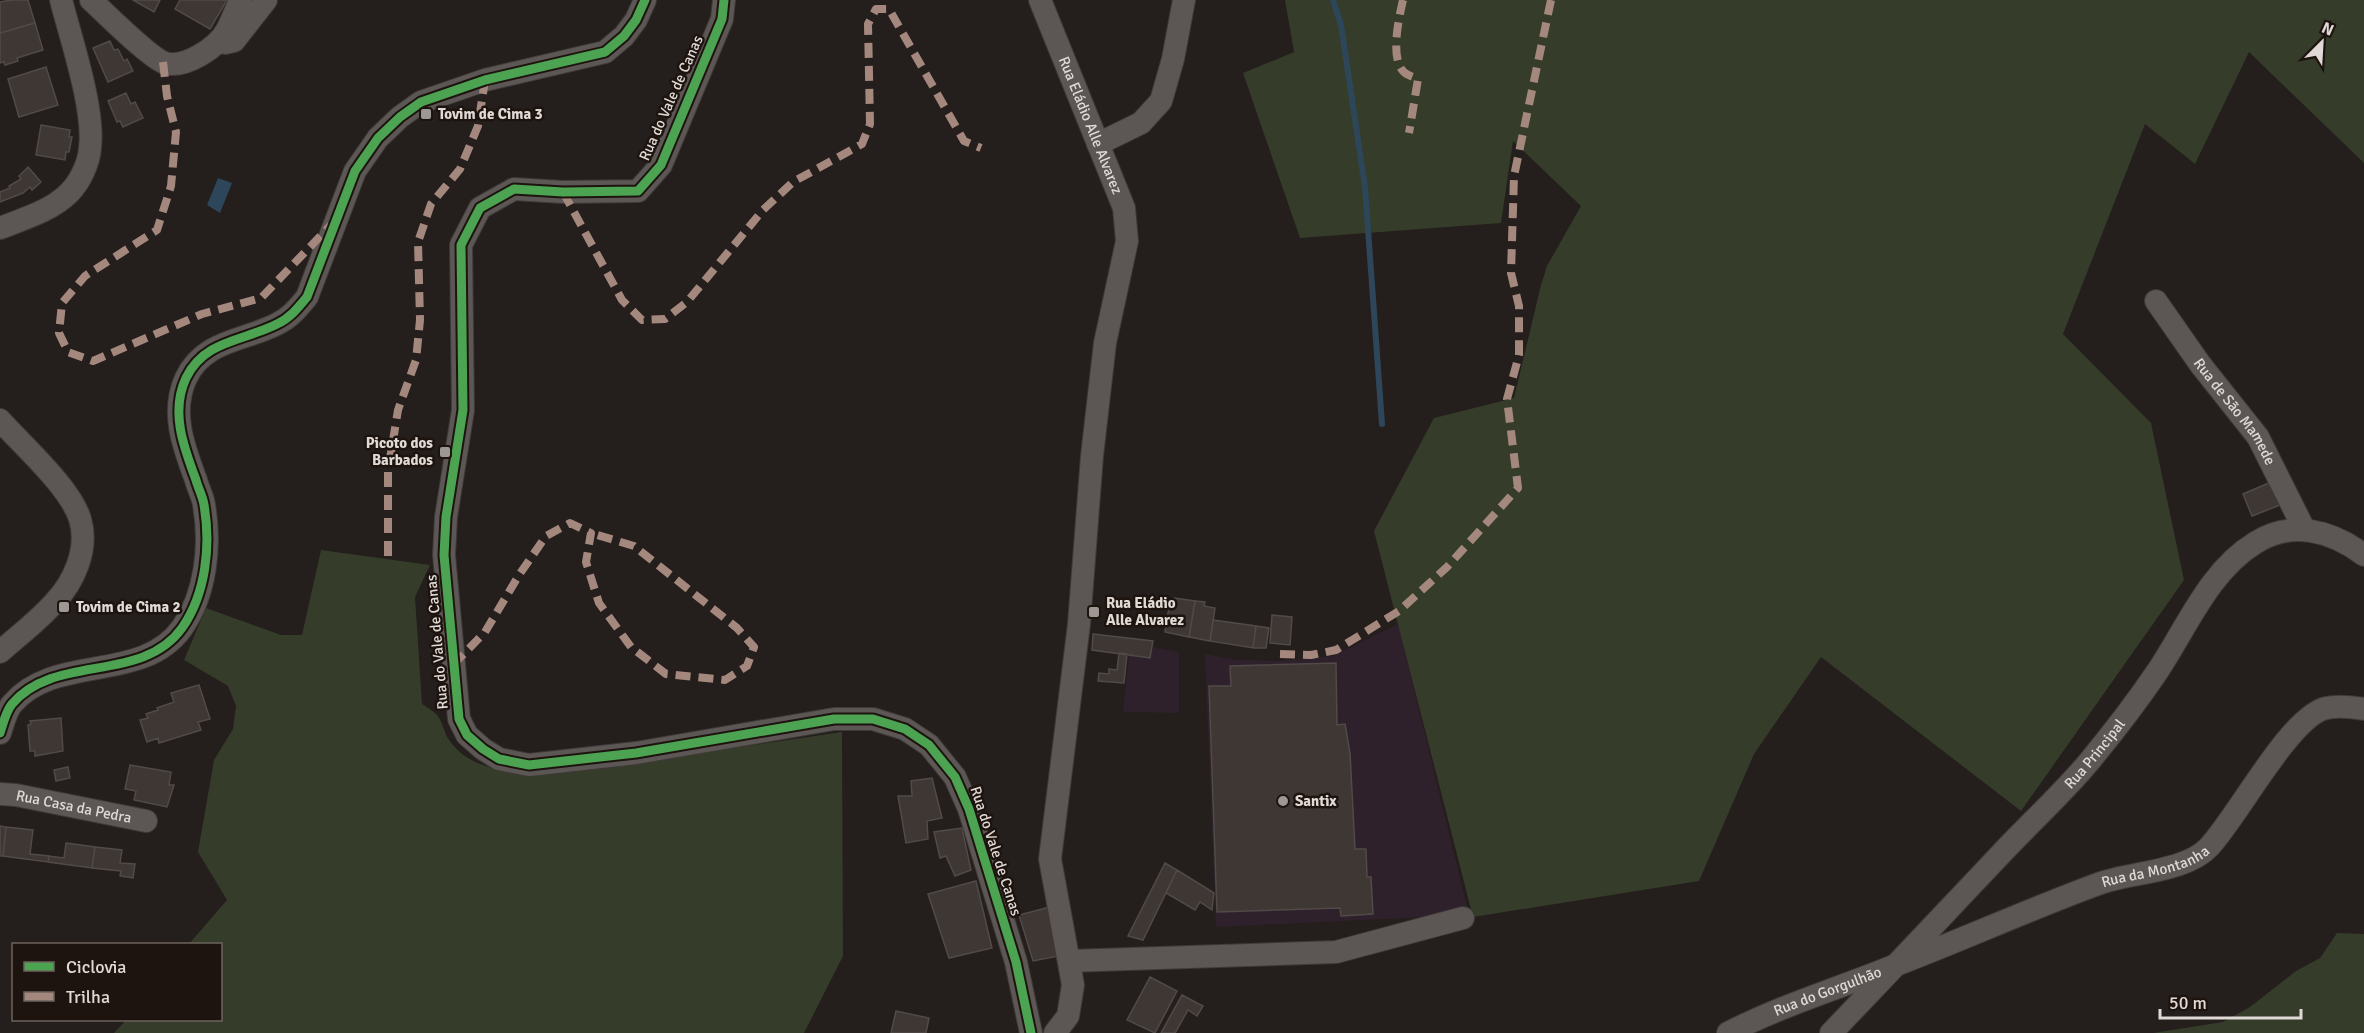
<svg xmlns="http://www.w3.org/2000/svg" width="2364" height="1033" font-family="Signika,sans-serif">
	<style>
		.industrial { fill: #2f212b }
		.green { fill: #353c2a }
		.water { fill: #2d4659 }
		.lines { fill: none; stroke-linecap: round; stroke-linejoin: round }
		.stream { stroke: #2d4659; stroke-width: 6 }
		.building { fill: #3f3734; stroke: #504a48; stroke-width: 1.5 }
		.minor-casing { stroke: #3f3a38; stroke-width: 24 }
		.minor { stroke: #5c5755; stroke-width: 22 }
		.quiet { stroke: #a5887d; stroke-width: 8; stroke-dasharray: 15 8; stroke-linecap: butt }
		.cycleway-casing { stroke: #1e140f; stroke-width: 13 }
		.cycleway { stroke: #4ca352; stroke-width: 9 }
		.poi-dot { fill: #9e9894; stroke: #1e140f; stroke-width: 2 }
		.labels { text-anchor: middle; dominant-baseline: central; stroke-width: 5; stroke-linejoin: round; paint-order: stroke }
		.street-label { font-size: 15px; fill: #e0d9d5; stroke: #1e140f }
		.poi-label { font-size: 15px; font-weight: bold; fill: #e0d9d5; stroke: #1e140f; text-anchor: start }
	</style>
	<rect width="100%" height="100%" fill="#241e1c"/>
	<path class="industrial" d="M1398 624 1469 915 1216 927 1205 654 1239 660 1280 661 1333 656Z
		M1153 647 1179 652V713L1123 712 1129 655 1150 659Z"/>
	<path class="green" d="M1285 0H2364V163L2249 52 2195 164 2145 124 2063 334 2151 423 2184 580 2021 811 1821 657 1754 754 1699 881 1473 917 1374 531 1434 418 1514 398 1541 285 1547 266 1581 206 1513 141 1501 223 1300 238 1243 73 1294 52Z
		M321 550 430 565 415 597 422 704C427 707 433 711 437 715 443 722 444 733 449 740 473 775 525 774 563 773L842 732 843 956 804 1033H114L126 1020H220V944H189L227 900 198 852 214 760 233 729 236 706 228 686 184 660 206 608 281 635H302Z
		M2337 933 2364 934V1033H2153L2223 1022 2250 1007 2296 971 2320 958Z"/>
	<path class="water" d="M218 178 232 183 220 213 207 205Z"/>
	<g class="lines">
		<path class="stream" d="M1333 0 1341 25 1365 187 1382 424"/>
	</g>
	<path class="building" d="M11 0H28L35 23 0 33V2Z
		M133 0H160L154 12Z
		M180 0H227L210 29 175 9Z
		M35 23 43 50 17 58 18 61 5 65 4 62 0 63V33Z
		M110 41 114 50 118 49 124 61 127 59 133 71 108 82 93 48Z
		M46 67 58 105 19 117 8 79Z
		M126 93 131 104 135 102 143 118 123 127 120 121 117 122 108 101Z
		M41 125 70 130 69 137H72L69 152H66L65 160 36 155Z
		M28 167 41 182 32 190 30 187 23 193 0 202V192L10 188 9 186 21 179 19 176Z
		M2271 482 2280 505 2252 516 2243 494Z
		M1174 598 1195 601 1189 637 1165 632 1170 601 1173 602Z
		M1195 601 1205 602 1204 606 1215 608 1210 641 1189 637Z
		M1272 615 1292 617 1290 645 1270 643Z
		M1213 620 1256 626 1253 648 1210 641Z
		M1256 626 1269 628 1266 648H1253Z
		M1093 634 1153 641 1150 658 1092 650Z
		M1119 653 1127 654 1124 683 1098 681 1099 673 1109 674V669L1117 670Z
		M1336 663 1337 725 1345 724 1350 753 1355 849H1366L1367 877H1371L1373 914 1341 916 1340 908 1217 912 1209 686H1231L1230 666Z
		M199 685 210 719 198 722 201 730 159 743 158 738 147 742 140 720 148 718 146 714 158 710 157 708 174 702 171 693Z
		M61 718 63 751 35 756V751H30L28 725 31 724 30 721Z
		M130 765 171 772 169 785H174L167 807 134 800 136 791 125 789Z
		M68 767 70 778 56 781 54 770Z
		M932 778 942 818 927 821 928 839 906 843 898 796H912L911 781Z
		M0 826 6 827 3 856H0Z
		M6 827 33 830 30 854 49 856 48 862 3 856Z
		M962 828 971 870 955 876 946 856 940 858 934 832Z
		M66 843 95 847 92 868 48 862 49 856 64 858Z
		M95 847 122 850 120 863 135 864 133 878 120 876 121 871 92 868Z
		M1165 863 1177 870 1143 940 1128 936Z
		M1177 870 1214 893 1212 910 1200 902 1195 910 1166 893Z
		M976 881 992 948 949 958 928 894Z
		M1050 907 1059 956 1033 961 1019 915Z
		M1150 977 1177 991 1155 1033 1127 1020Z
		M1182 995 1203 1006 1197 1016 1188 1010 1175 1033H1161Z
		M896 1011 929 1018 926 1033H891Z"/>
	<g class="lines">
		<g class="minor-casing">
			<g id="minor">
				<path d="M91 0C105 13 150 58 165 63 185 69 218 47 227 30 232 20 236 10 240 0"/>
				<path d="M724 0 722 19 661 165 638 191 563 192 514 189 480 208 461 245 463 410 446 517 444 555 459 719 467 735 483 749 499 759 529 765 636 753 834 719H873L905 729 929 745 955 777 969 809 1016 962 1031 1033"/>
				<path id="s1" d="M1040 0 1124 208 1127 241 1105 343 1092 456 1079 624 1050 859 1073 985 1068 1016 1055 1033"/>
				<path d="M225 43 234 41 266 0"/>
				<path d="M1098 144 1141 123 1161 101 1173 59 1184 0"/>
				<path d="M0 228C23 219 51 211 69 193 80 182 89 163 90 148 95 110 71 39 61 0"/>
				<path id="s2" d="M2156 301 2200 364 2258 437 2304 529"/>
				<path d="M0 420C23 446 70 487 80 519 89 549 74 582 54 603 38 621 18 636 0 652"/>
				<path d="M0 733C3 724 6 711 12 704 55 653 142 684 182 628 206 594 211 545 204 505 203 497 198 488 196 480 184 448 170 412 186 378 204 340 244 341 277 324 290 318 298 308 307 297L355 171 378 138 400 117 421 102 485 80 605 52 624 36 636 20 645 0"/>
				<path id="s3" d="M0 794 16 795 146 821"/>
				<path d="M1069 961 1336 952 1463 918"/>
				<path id="s4" d="M1728 1033C1782 1005 1840 988 1896 965 1964 939 2030 909 2098 884 2130 872 2186 872 2209 847 2238 816 2287 722 2323 709 2335 705 2352 707 2364 709"/>
				<path id="s5" d="M1831 1033C1888 974 1944 914 2000 855 2029 824 2061 795 2088 763 2112 734 2136 703 2157 672 2186 629 2209 571 2255 543 2291 520 2331 530 2364 555"/>
			</g>
		</g>
		<use href="#minor" class="minor"/>
		<path class="quiet" d="M1403 0C1399 17 1389 61 1405 73 1409 76 1414 77 1418 79L1409 133
			M163 62 167 96 176 132 171 186 157 230 85 276 62 303 59 333 68 352 93 361 202 314 261 298 331 225
			M563 192 622 300 642 320 665 319 687 302 763 210 793 182 862 144 870 124 868 24 876 9H889L964 141 981 148
			M388 556V471L398 410 416 360 420 320 418 242 431 204 460 169 478 126 485 80
			M1280 654 1311 655 1336 650 1399 611 1447 567 1518 488 1507 399 1519 355V306L1511 273 1514 176 1551 0
			M453 665 485 632 519 575 546 536 570 523 591 533 586 562 599 603 631 647 666 674 725 680 747 666 754 647 737 628 634 546 591 533"/>
		<g class="cycleway-casing">
			<path id="cycleway" d="M724 0 722 19 661 165 638 191 563 192 514 189 480 208 461 245 463 410 446 517 444 555 459 719 467 735 483 749 499 759 529 765 636 753 834 719H873L905 729 929 745 955 777 969 809 1016 962 1031 1033
				M0 733C3 724 6 711 12 704 55 653 142 684 182 628 206 594 211 545 204 505 203 497 198 488 196 480 184 448 170 412 186 378 204 340 244 341 277 324 290 318 298 308 307 297L355 171 378 138 400 117 421 102 485 80 605 52 624 36 636 20 645 0"/>
		</g>
		<use href="#cycleway" class="cycleway"/>
	</g>
	<g class="poi-dot">
		<rect x="420" y="108" width="12" height="12" rx="3"/>
		<rect x="439" y="446" width="12" height="12" rx="3"/>
		<rect x="58" y="601" width="12" height="12" rx="3"/>
		<rect x="1088" y="606" width="12" height="12" rx="3"/>
		<circle cx="1283" cy="801" r="6"/>
	</g>
	<g class="labels">
		<g class="street-label">
			<text transform="translate(671 98) rotate(-66)">Rua do Vale de Canas</text>
			<text stroke="none"><textPath href="#s1" startOffset="135">Rua Eládio Alle Alvarez</textPath></text>
			<text stroke="none"><textPath href="#s2" startOffset="136">Rua de São Mamede</textPath></text>
			<text transform="translate(437 642) rotate(-95)">Rua do Vale de Canas</text>
			<text stroke="none"><textPath href="#s5" startOffset="384">Rua Principal</textPath></text>
			<text stroke="none"><textPath href="#s3" startOffset="75">Rua Casa da Pedra</textPath></text>
			<text transform="translate(996 851) rotate(72)">Rua do Vale de Canas</text>
			<text stroke="none"><textPath href="#s4" startOffset="459">Rua da Montanha</textPath></text>
			<text stroke="none"><textPath href="#s4" startOffset="108">Rua do Gorgulhão</textPath></text>
		</g>
		<g class="poi-label">
			<text x="438" y="114">Tovim de Cima 3</text>
			<text x="433" y="443" text-anchor="end">Picoto dos<tspan x="433" dy="17">Barbados</tspan></text>
			<text x="1106" y="603">Rua Eládio<tspan x="1106" dy="17">Alle Alvarez</tspan></text>
			<text x="76" y="607">Tovim de Cima 2</text>
			<text x="1295" y="801">Santix</text>
		</g>
	</g>
	<rect x="12" y="943" width="210" height="78" fill="#1e140f" stroke="#6c635e" stroke-width="1.5"/>
	<rect x="24" y="962" width="30" height="9" fill="#4ca352" stroke="#6c635e" stroke-width="1.5"/>
	<text x="66" y="973" font-size="18" fill="#e0d9d5">Ciclovia</text>
	<rect x="24" y="992" width="30" height="9" fill="#a5887d" stroke="#6c635e" stroke-width="1.5"/>
	<text x="66" y="1003" font-size="18" fill="#e0d9d5">Trilha</text>
	<g transform="translate(2322 42) rotate(24)" stroke="#1e140f" stroke-width="4.5" paint-order="stroke">
	<path d="M0-4.5L10 22L0 15L-10 22Z" fill="#e0d9d5"/>
	<text y="-9" font-size="16" font-weight="bold" text-anchor="middle" fill="#e0d9d5">N</text>
	</g>
	<path d="M2160 1009v9h141v-9" fill="none" stroke="#e0d9d5" stroke-width="3"/>
	<text x="2169" y="1009" font-size="18" fill="#e0d9d5" stroke="#1e140f" stroke-width="4.5" paint-order="stroke">50 m</text>
</svg>
